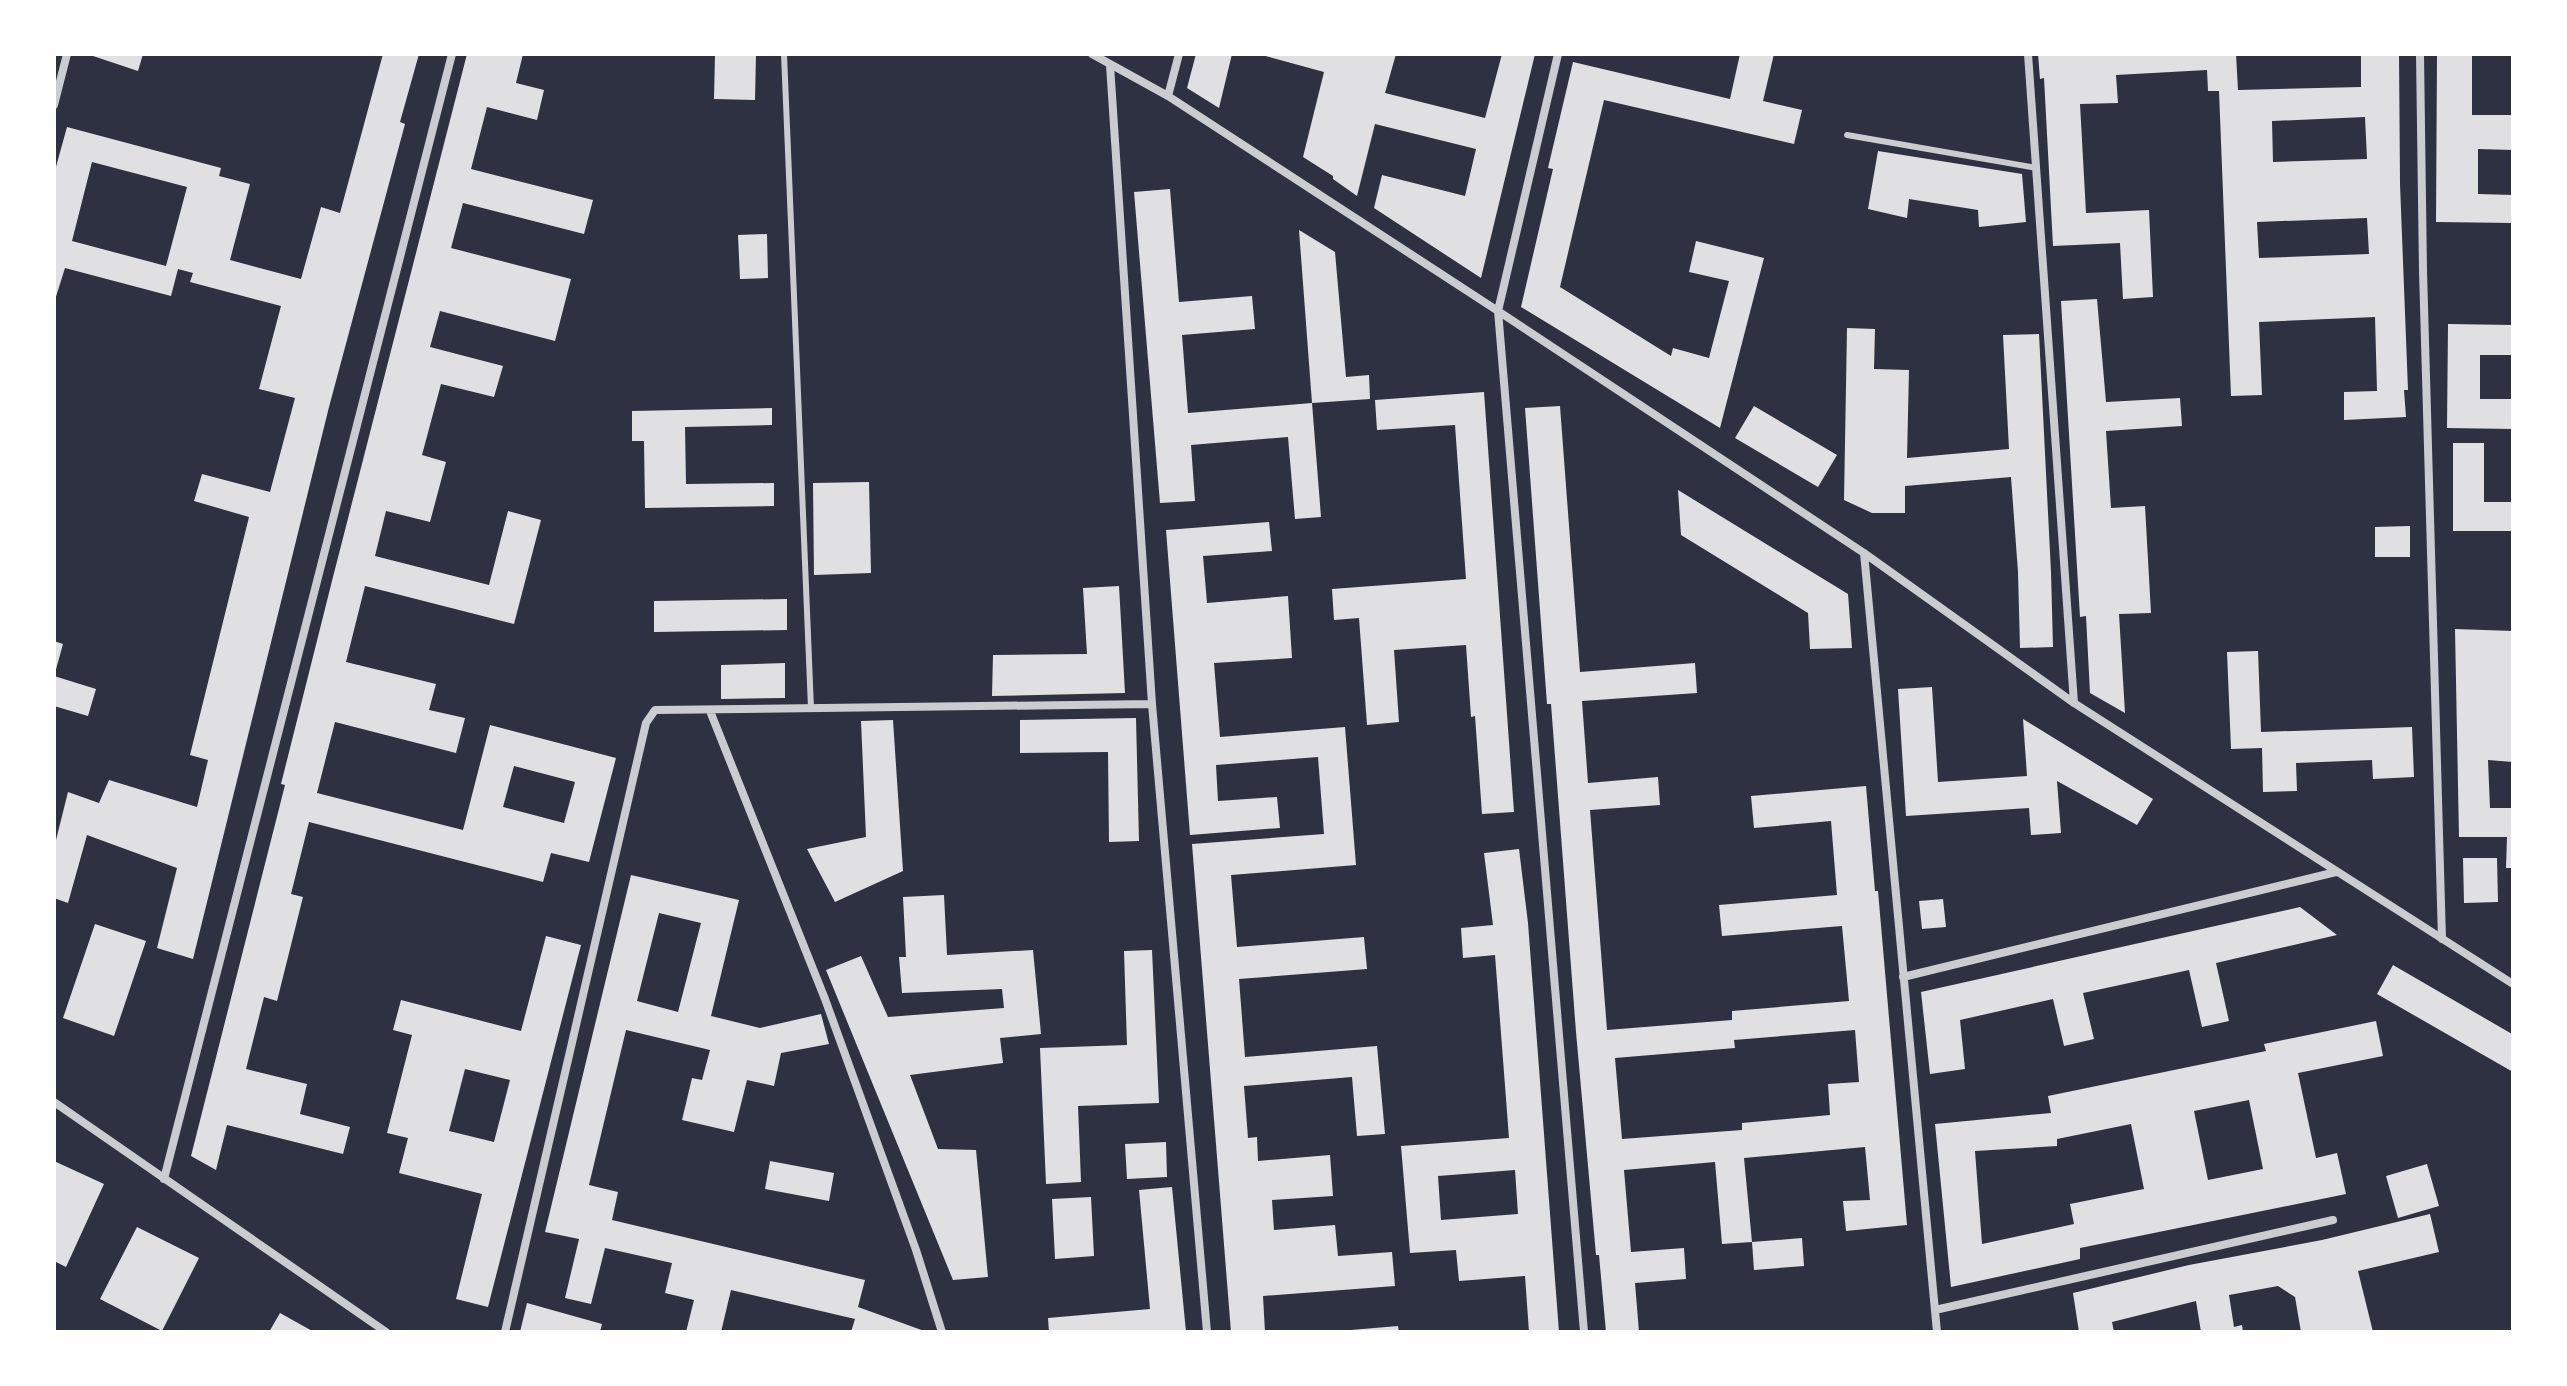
<svg xmlns="http://www.w3.org/2000/svg" width="2567" height="1386" font-family="'Fira Sans Condensed',sans-serif">
	<style>
		.building { fill: #e0e0e3; fill-rule: evenodd }
		.lines { fill: none; stroke-linecap: round; stroke-linejoin: round }
		.service { stroke: #caccd0; stroke-width: 6 }
		.minor { stroke: #caccd0; stroke-width: 8 }
	</style>
	<rect width="100%" height="100%" fill="#2d3142"/>
	<path class="building" d="M87 54H143L138 71Z
		M383 54H419L400 122 405 124 329 407 193 959 157 948 177 868 87 835 68 903 54 898V848L68 792 99 803 109 780 197 807 208 760 190 755 249 517 194 501 202 474 270 492 295 398 259 389 281 306 190 282 193 273 178 269 171 296 65 268 54 303V174L67 127 221 168 219 176 250 184 230 260 301 279 321 207 340 213ZM92 162 187 187 166 266 72 241Z
		M467 54H523L516 83 544 90 537 120 487 107 471 169 593 200 584 234 463 203 451 248 571 279 555 341 440 311 430 347 503 366 494 397 441 384 422 455 446 462 430 522 386 511 375 556 489 585 508 511 541 520 514 624 365 586 346 662 436 684 429 710 465 718 456 753 335 722 317 793 463 830 490 725 616 758 589 862 551 853 543 882 309 822 291 894 303 897 277 1001 264 997 246 1069 307 1084 300 1114 350 1127 343 1154 227 1125 216 1170 191 1156 285 785 281 784 333 577ZM514 766 575 782 564 823 503 807Z
		M715 54H756L755 100 714 99Z
		M1196 54H1232L1219 108 1187 88Z
		M1258 54H1396L1385 93 1485 118 1502 54H1535L1481 278 1374 208 1382 175 1465 196 1476 149 1375 124 1357 196 1333 179V176L1303 157 1324 72Z
		M1740 54H1774L1763 101 1802 110 1794 144 1604 100 1560 287 1671 356 1673 348 1709 358 1729 281 1689 272 1696 241 1764 258 1720 428 1521 307 1553 169 1548 168 1573 62 1730 99Z
		M2038 54H2236L2238 90 2361 87V54H2399L2400 184 2408 390H2404L2406 417 2344 420V392L2377 391 2375 317 2259 322 2262 395 2231 396 2219 91H2208L2207 70 2116 75 2118 103 2080 104 2086 213 2149 210 2153 297 2123 299 2120 243 2053 246 2044 78 2040 79ZM2365 117 2367 159 2273 162 2272 121ZM2367 218 2369 254 2259 258 2257 222Z
		M2437 54H2472V115H2513V150L2478 149V194L2513 195V223L2436 222Z
		M1878 151 2022 174 2026 222 1979 227 1978 210 1909 199 1907 218 1868 209Z
		M1170 189 1179 302 1252 296 1255 329 1182 335 1188 413 1312 403 1299 230 1335 252 1346 377 1369 375 1370 399 1312 403 1321 517 1295 519 1288 437 1191 445 1195 501 1160 503 1134 192Z
		M767 234 768 278 740 279 738 235Z
		M2097 299 2106 402 2180 398 2182 426 2106 431 2111 508 2145 506 2151 613 2119 614 2125 713 2090 693 2086 616 2080 617 2061 301Z
		M2448 324 2513 325V355H2480V399H2513V429L2447 428Z
		M1847 328 1875 329 1874 369 1909 370 1907 458 2009 449 2003 335 2039 334 2051 572 2053 647 2020 648 2018 572 2011 477 1905 486V513H1872L1844 500Z
		M1484 392 1514 812 1482 814 1475 716 1471 717 1466 645 1394 650 1399 722 1367 725 1359 618 1334 620 1332 589 1466 579 1455 425 1377 430 1375 400Z
		M1560 406 1580 672 1695 663 1697 693 1582 701 1588 783 1658 777 1660 805 1590 810 1607 1030 1732 1020V1011L1849 1001 1842 926 1722 936 1719 905 1837 895 1831 821 1754 828 1751 796 1866 786 1875 891H1878L1907 1225 1846 1231 1843 1201 1870 1200 1865 1147 1744 1158 1752 1242 1802 1238 1804 1266 1754 1270 1752 1242 1722 1244 1715 1162 1624 1170 1631 1252 1684 1248 1686 1279 1635 1283 1639 1332H1606L1599 1255H1596L1576 1032 1551 704H1547L1525 408ZM1855 1030 1859 1082 1828 1084 1830 1115 1742 1123V1130L1622 1139 1615 1058 1735 1048 1734 1040Z
		M1754 406 1837 455 1818 487 1735 438Z
		M772 408V425L685 427 686 484 774 483V506L645 508 644 441H632V411Z
		M2453 443H2484V502H2513V531H2453Z
		M869 482 871 573 814 575 813 483Z
		M1678 490 1848 594 1852 648 1810 649 1808 613 1681 535Z
		M1269 522 1272 551 1203 556 1207 603 1288 596 1292 658 1214 663 1220 737 1345 727 1356 865 1231 875 1237 947 1364 937 1367 969 1239 979 1245 1057 1377 1046 1385 1134 1357 1136 1352 1077 1244 1086 1248 1138 1257 1137 1258 1161 1330 1155 1333 1196 1272 1200 1274 1230 1335 1225 1338 1256 1392 1252 1395 1286 1263 1296 1265 1332H1231L1192 844 1324 834 1318 757 1216 765 1218 801 1277 797 1280 828 1190 835 1166 530Z
		M2410 526V557H2375V527Z
		M1119 586 1125 693 992 696 993 655 1087 654 1083 588Z
		M787 599V630L654 632V601Z
		M2455 629 2513 631V762L2488 760 2490 808H2513V868H2506L2507 837H2459Z
		M54 641 63 644 55 673 54 672Z
		M2258 651 2261 732 2412 727 2414 777 2373 779 2372 760 2296 763 2297 791 2263 792 2262 748 2231 749 2227 652Z
		M785 663V698L721 699V665Z
		M54 676 96 689 88 716 54 706Z
		M1932 687 1938 782 2027 776 2023 719 2153 799 2137 825 2057 781 2061 833 2031 835 2029 808 1906 816 1898 689Z
		M1136 718 1139 841 1109 842 1108 752 1020 753V720Z
		M893 720 903 871 835 902 807 849 866 837 861 721Z
		M1519 849 1528 923 1559 1332H1529L1525 1276 1459 1281 1456 1250 1410 1253 1401 1146 1509 1138 1495 955 1463 958 1461 928 1493 925 1484 853ZM1515 1170 1518 1214 1441 1220 1438 1176Z
		M2463 858H2497L2498 902 2464 903Z
		M631 875 739 900 711 1016 760 1028 821 1014 829 1044 781 1053 774 1086 747 1080 734 1132 682 1120 692 1078 702 1080 710 1050 626 1030 589 1185 618 1192 612 1220 865 1280 858 1307 927 1332H851L855 1319 731 1290 721 1332H686L694 1300 665 1293 672 1263 605 1248 591 1304 565 1298 579 1239 545 1232ZM659 913 701 923 678 1012 637 1001Z
		M944 895 947 955 1033 950 1041 1034 1000 1038 1003 1063 910 1075 938 1149 976 1150 988 1277 953 1280 826 970 861 956 888 1017 1004 1008 1002 989 902 993 899 957H906L903 897Z
		M1943 899 1946 927 1922 929 1919 901Z
		M2300 907 2337 935 2216 963 2229 1021 2202 1027 2189 970 2083 993 2094 1039 2064 1046 2053 999 1960 1020 1965 1069 1930 1074 1921 992Z
		M95 924 146 941 114 1036 63 1018Z
		M546 936 581 945 488 1307 456 1299 482 1194 399 1173 408 1138 387 1133 412 1035 393 1030 401 1000 521 1031ZM465 1069 510 1080 494 1142 449 1131Z
		M1152 950 1159 1103 1078 1106 1081 1182 1046 1184 1040 1048 1127 1045 1124 951Z
		M2393 965 2512 1034 2511 1037 2513 1038V1072L2377 994Z
		M2376 1021 2383 1056 2298 1073 2316 1158 2337 1153 2346 1194 2080 1248V1259L1951 1287 1935 1124 2051 1113 2048 1096 2266 1051 2264 1044ZM2249 1100 2263 1169 2208 1180 2194 1111ZM2131 1124 2144 1189 2070 1204 2074 1224 1982 1244 1975 1151 2057 1146V1139Z
		M1166 1142 1167 1177 1127 1179 1125 1144Z
		M54 1161 104 1184 66 1267 54 1261Z
		M770 1161 834 1173 829 1201 765 1189Z
		M2427 1164 2439 1206 2398 1218 2386 1176Z
		M1172 1187 1186 1332H1049L1048 1318 1150 1309 1139 1190Z
		M1091 1197 1094 1256 1055 1259 1052 1199Z
		M2430 1214 2439 1252 2358 1271 2373 1332H2301L2295 1297 2278 1286 2229 1295 2234 1327 2242 1325 2243 1332H2201L2196 1301 2112 1322 2114 1332H2079L2073 1293 2189 1265 2322 1240Z
		M137 1227 199 1258 162 1331 100 1299Z
		M527 1303 602 1324 600 1332H520Z
		M280 1313 314 1332H269Z
		M1398 1326 1399 1332H1351V1330Z"/>
	<g class="lines">
		<path class="service" d="M784 54 811 708
			M1847 135 2037 168"/>
		<path class="minor" d="M1092 54 1168 96 1498 311 1864 553 2074 703 2513 984
			M1558 54 1498 311 1584 1332
			M2028 54 2074 703
			M2420 54 2423 271 2442 939
			M1110 65 1152 704 1207 1332
			M1168 96 1179 54
			M54 105 67 54
			M1864 553 1937 1332
			M710 711 825 999 916 1250 942 1332
			M1903 977 2336 872
			M54 1102 386 1332
			M164 1179 452 54
			M1935 1310 2333 1220
			M505 1332 646 723 655 710 1152 704"/>
	</g>
	<rect width="2567" height="1386" fill="none" stroke="#ffffff" stroke-width="112"/>
</svg>
